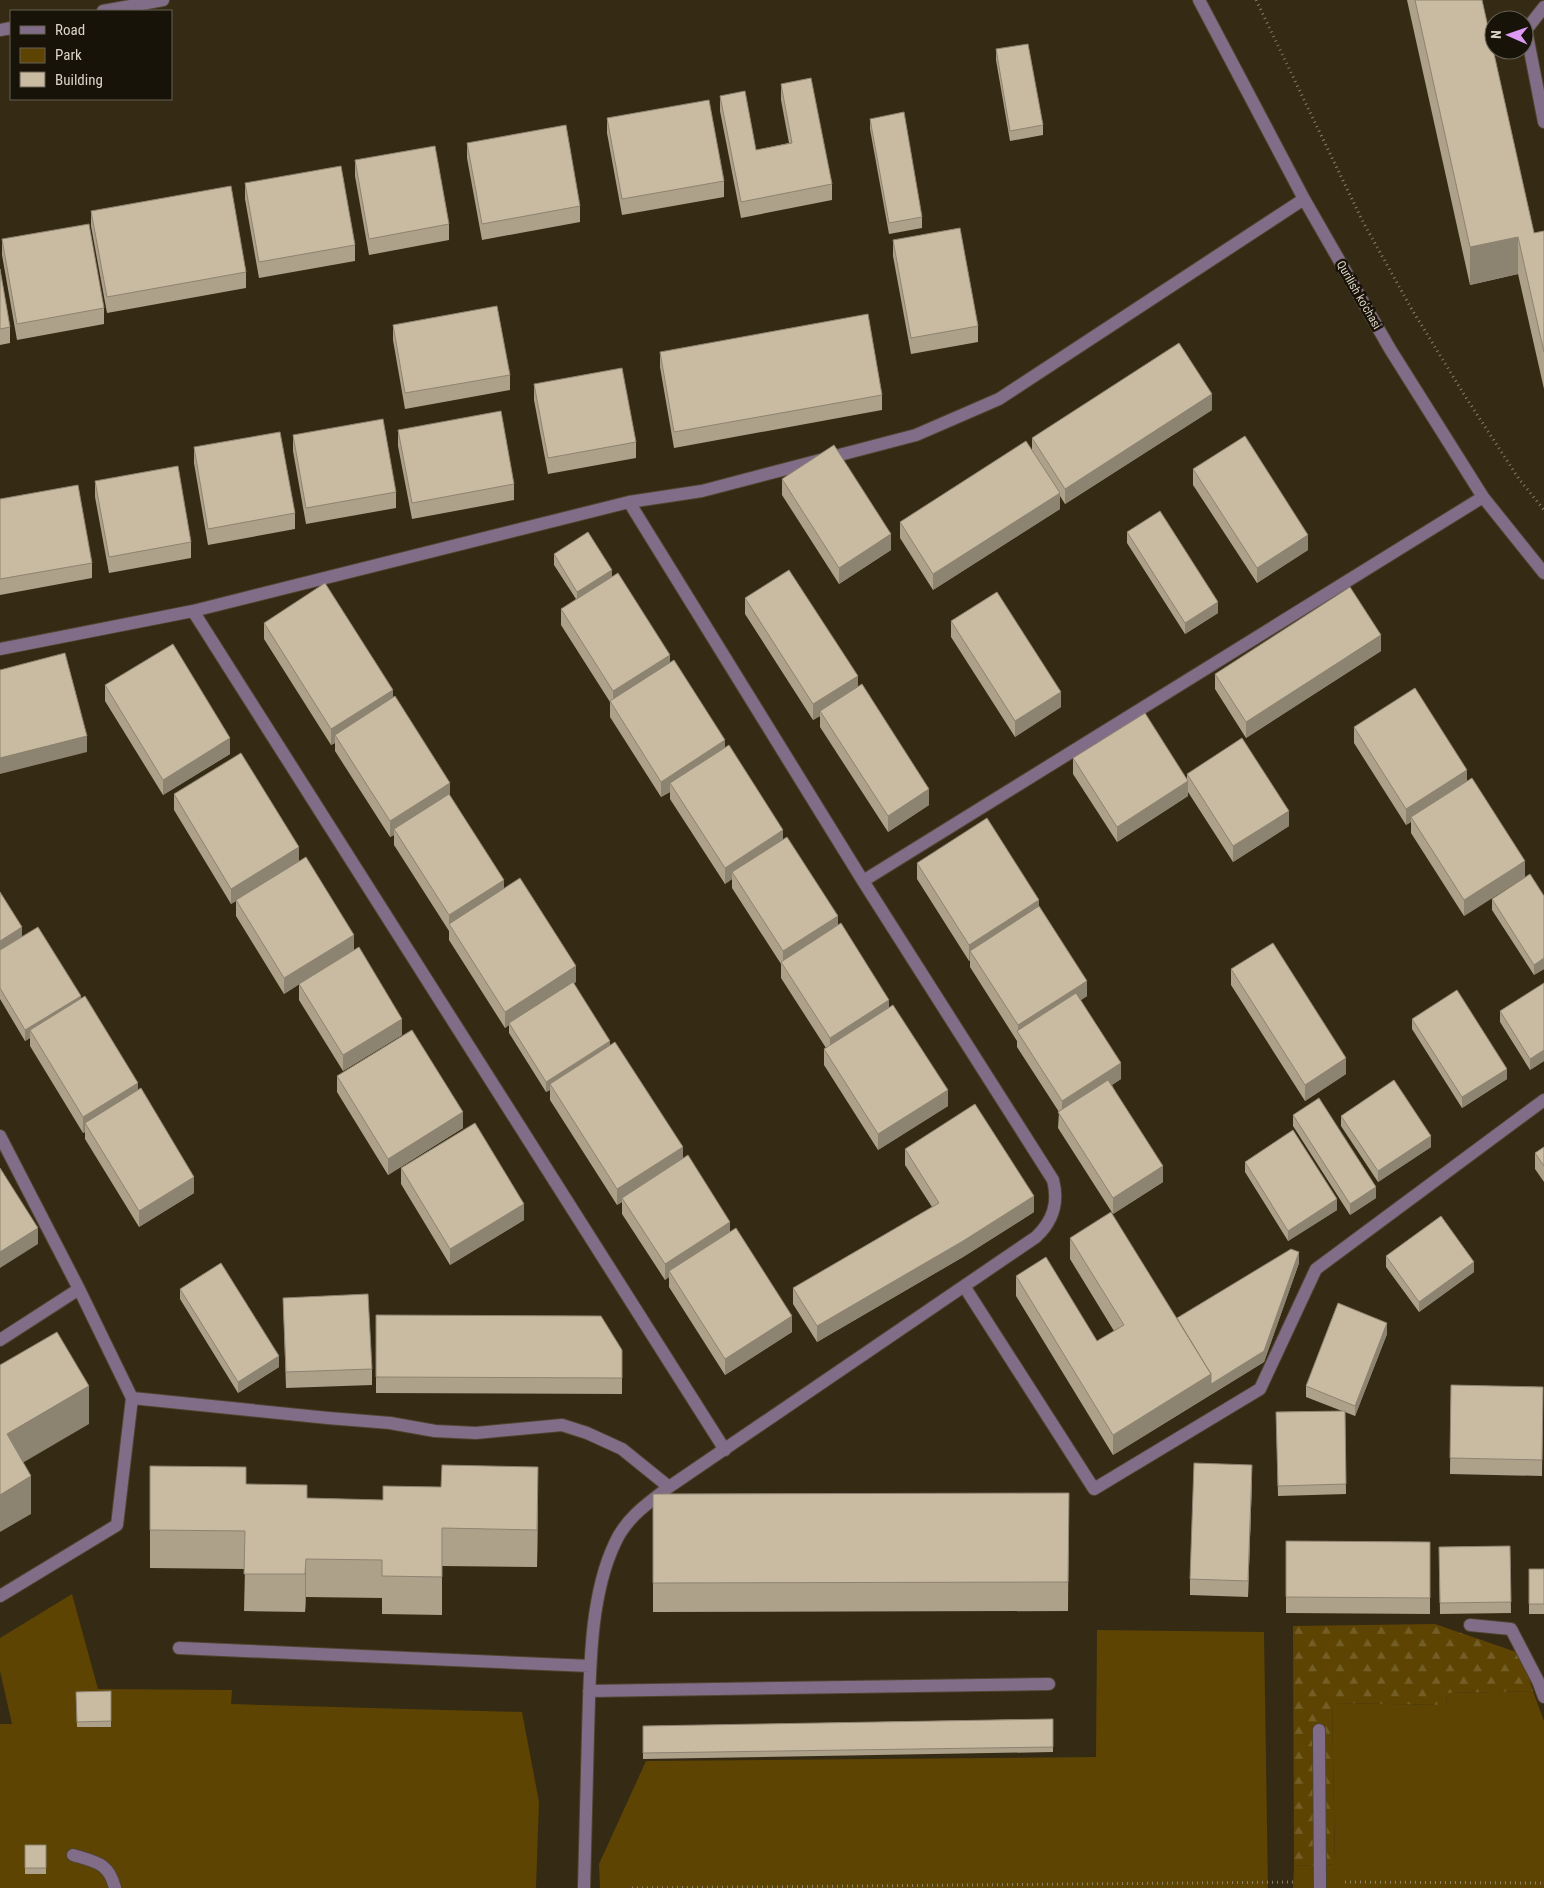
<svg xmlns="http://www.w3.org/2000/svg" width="1544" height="1888" font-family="'Roboto Condensed',sans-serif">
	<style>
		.green { fill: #5d4403 }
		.forest { fill: url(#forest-firs) }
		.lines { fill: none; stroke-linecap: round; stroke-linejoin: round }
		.minor-casing { stroke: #504530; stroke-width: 14 }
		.path { stroke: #887f6c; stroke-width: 3; stroke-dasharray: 1 4; stroke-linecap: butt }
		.minor { stroke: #826d89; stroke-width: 12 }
		.wall { fill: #ada18a }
		.shaded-wall { fill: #8d8371 }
		.building { fill: #c9bba1; stroke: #8d8371 }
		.labels { text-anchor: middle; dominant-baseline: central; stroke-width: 5; stroke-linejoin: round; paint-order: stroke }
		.street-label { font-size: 12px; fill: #dcd5c7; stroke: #181309 }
	</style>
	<defs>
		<pattern id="forest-firs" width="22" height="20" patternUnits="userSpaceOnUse" patternTransform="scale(1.25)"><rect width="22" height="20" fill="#5d4403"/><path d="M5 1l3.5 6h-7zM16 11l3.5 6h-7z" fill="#745e26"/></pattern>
	</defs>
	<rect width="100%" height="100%" fill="#352a13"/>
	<path class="green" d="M72 1594 98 1689 232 1690 231 1704 522 1712 539 1802 536 1888H0V1724H12L0 1671V1638Z
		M1097 1630 1264 1632 1268 1888H600L599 1864 646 1761 1096 1757Z
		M1533 1691 1544 1721V1888H1293L1294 1866 1335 1864 1332 1703 1447 1705 1446 1693Z"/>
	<path class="forest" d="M1435 1624 1522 1654 1533 1691 1446 1693 1447 1705 1332 1703 1335 1864 1294 1866 1293 1626Z"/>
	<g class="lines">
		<g class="minor-casing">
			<path id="minor" d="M1199 0 1304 199 1390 349 1483 497 1544 573
				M1544 7 1526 30 1544 122
				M103 11 163 0
				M0 30 11 28
				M629 502 702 491 916 435 999 399 1304 199
				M193 611 725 1450
				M0 649 193 611 629 502 863 881 1053 1180C1059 1203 1053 1221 1036 1237L669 1487C648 1503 626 1518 615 1543 589 1597 590 1674 588 1733 587 1785 585 1836 584 1888
				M863 881 1483 497
				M0 1136 79 1289 132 1398 117 1525 0 1596
				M964 1286 1094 1489 1260 1389 1316 1269 1544 1100
				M0 1340 79 1289
				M132 1398 328 1418 390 1423 435 1431 476 1433 562 1425 587 1433 622 1449 669 1487
				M1470 1625 1511 1629 1538 1681 1544 1697
				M179 1648 590 1666
				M589 1691 1049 1684
				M1319 1730 1320 1888
				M73 1855C96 1862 109 1863 115 1888"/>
		</g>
		<path class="path" d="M1256 0 1362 220 1411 308 1465 396 1519 479 1544 510
			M1345 1882 1544 1883
			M632 1888 1296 1882"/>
		<use href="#minor" class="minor"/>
	</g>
	<path class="wall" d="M1407 0H1482L1534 233 1544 231V389L1518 274 1470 285Z
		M996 49 1043 125V135L1010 141 996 60Z
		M781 84 832 184V200L741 218 720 111V96L756 150 789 143 781 100Z
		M607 118 724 181V197L622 215 607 133Z
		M870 119 922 217V228L889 234 870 129Z
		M467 143 580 206V222L482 240 467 158Z
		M355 160 449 224V240L369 255 355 176Z
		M245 183 355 245V261L259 278 245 199Z
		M91 211 246 272V288L107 313 91 226Z
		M2 239 104 308V324L17 340 2 255Z
		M893 240 978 326V342L911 354 893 256Z
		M0 269 10 327V343L0 345Z
		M393 325 510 375V390L405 409 393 340Z
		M660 352 882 395V410L674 448 660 367Z
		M534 384 636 442V458L548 474 534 400Z
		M1212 410 1065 504 1060 496V509L933 590 900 538V522L1032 450V438Z
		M398 430 514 484V500L412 519 398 446Z
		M293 435 396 492V508L306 524 293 451Z
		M194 447 295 513V529L208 545 194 463Z
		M1193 469 1308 550 1257 583 1193 485Z
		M782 479 891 550 839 584 782 495Z
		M95 481 191 542V558L109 573 95 497Z
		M0 499 92 563V578L0 595Z
		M1127 532 1218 613 1185 634 1127 543Z
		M554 554 612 576 725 748 783 839 889 1007 948 1106 878 1150 824 1065V1049L826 1048 781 978V964L732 888V879L725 884 670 799V792L661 797 610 717V702L561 625V609L576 599 554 565Z
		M745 598 858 687 929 805 888 832 820 727V716L813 720 745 614Z
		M951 621 1061 707 1015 737 951 637Z
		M264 623 393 698 504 889 576 982 574 983 610 1045 730 1231 792 1332 725 1375 669 1287V1277L665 1280 622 1214V1202L617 1205 550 1100V1090L546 1092 509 1033V1025L505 1028 449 940V931L394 845V835L390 837 335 751V743L331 745 264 639Z
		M1381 651 1246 738 1215 689V674Z
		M105 685 230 754 163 795 105 701Z
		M1354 727 1467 781 1525 877 1464 916 1411 833V822L1406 825 1354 743Z
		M1073 758 1187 779V774L1289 826 1233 862 1188 792V796L1117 842 1073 774Z
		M174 794 299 862 354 950 402 1035 343 1071 299 1000V984L284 994 236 916V901L231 904 174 810Z
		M917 863 1039 906 1087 996 1081 1000 1121 1079 1112 1085 1163 1182 1113 1214 1058 1128 1059 1112 1017 1047V1041L970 967V960L969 961 917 879Z
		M0 892 22 937 81 999 138 1090 194 1193 139 1227 85 1139V1132L83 1133 30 1046V1038L25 1041 0 999Z
		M1544 896V969L1534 975 1492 910V899Z
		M1231 969 1346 1074 1305 1101 1231 985Z
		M1544 983V1061L1530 1070 1500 1022V1011Z
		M1412 1019 1507 1079 1462 1108 1412 1029Z
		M337 1076 463 1128 388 1175 337 1092Z
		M1293 1115 1376 1198 1350 1215 1293 1126Z
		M1341 1116 1431 1147 1378 1182 1341 1126Z
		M1544 1147V1182L1535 1169V1153Z
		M905 1149 1034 1212 963 1257 817 1342 793 1304V1288L932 1207 905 1165Z
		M1245 1162 1337 1210 1288 1241 1245 1172Z
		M401 1168 524 1220 450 1265 401 1184Z
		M1070 1238 1177 1318 1299 1263 1264 1362 1113 1455 1016 1296V1276L1097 1341 1114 1331 1070 1259Z
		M1386 1256 1474 1272 1419 1312 1386 1267Z
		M180 1289 279 1367 238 1393 180 1299Z
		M283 1298 372 1369V1385L286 1388Z
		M376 1315 622 1350V1394L376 1393Z
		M1387 1334 1355 1416 1345 1412 1346 1494 1278 1496 1276 1412 1342 1411 1306 1397V1386Z
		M1451 1385 1543 1387 1542 1476 1450 1474Z
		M150 1466 246 1484 307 1498 538 1504 537 1567 442 1566V1615L382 1614V1598L306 1597 305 1612 244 1611 245 1569 150 1568Z
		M1252 1480 1248 1597 1190 1595V1579Z
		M1069 1493 1068 1611 653 1612V1494Z
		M1286 1541 1430 1542V1614L1286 1613Z
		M1510 1546 1511 1613 1440 1614 1439 1547Z
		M1529 1569H1544V1614H1529Z
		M111 1691V1727H77L76 1692Z
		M1053 1719V1752L643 1759V1726Z
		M25 1845H46V1874H25Z"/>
	<path class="shaded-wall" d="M1518 237V274L1470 285V247Z
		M1212 394V410L1065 504V489Z
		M1060 493V509L933 590V574Z
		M891 534V550L839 584V568Z
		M1308 535V550L1257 583V568Z
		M612 570V580L577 602V592Z
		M1218 602V613L1185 634V623Z
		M1381 635V651L1246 738V722Z
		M670 655V670L613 707V691Z
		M858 676V692L820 711V716L813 720V704Z
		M393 690V706L335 735V743L331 745V729Z
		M1061 692V707L1015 737V721Z
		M87 736V752L0 774V758Z
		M230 738V754L163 795V780Z
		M725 740V756L670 783V792L661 797V782Z
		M1467 770V785L1411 817V822L1406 825V809Z
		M1188 781V796L1117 842V827Z
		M450 783V799L394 829V835L390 837V821Z
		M929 789V805L888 832V816Z
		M1289 811V826L1233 862V846Z
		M783 830V846L732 872V879L725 884V868Z
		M299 847V863L231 904V889Z
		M1525 861V877L1464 916V900Z
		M504 880V896L449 924V931V915Z
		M1039 900V915L970 951V960L969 961V945Z
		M838 916V932L783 965V951Z
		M22 927V938L0 951V941Z
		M354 935V950L284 994V978Z
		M1544 958V969L1534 975V965Z
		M576 966V982L510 1024 509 1023V1025L505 1028V1012Z
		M1087 981V996L1022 1038 1018 1031V1025Z
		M81 996V1007L30 1030V1038L25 1041V1030Z
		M889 1000V1015L830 1054V1038Z
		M402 1019V1035L343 1071V1055Z
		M610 1041V1052L550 1084V1090L546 1092V1082Z
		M1544 1050V1061L1530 1070V1059Z
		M1346 1058V1074L1305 1101V1085Z
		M1121 1063V1079L1062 1117V1101Z
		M1507 1069V1079L1462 1108V1097Z
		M138 1083V1099L85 1123V1132L83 1133V1117Z
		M948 1090V1106L878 1150V1134Z
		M463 1112V1128L388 1175V1159Z
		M1431 1136V1147L1378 1182V1171Z
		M683 1147V1163L622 1198V1202L617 1205V1189Z
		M1163 1166V1182L1113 1214V1198Z
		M194 1177V1193L139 1227V1211Z
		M1376 1187V1198L1350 1215V1204Z
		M1034 1196V1212L963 1257 817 1342V1326Z
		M1337 1199V1210L1288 1241V1231Z
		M524 1204V1220L450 1265V1249Z
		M730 1222V1238L669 1271V1277L665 1280V1264Z
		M38 1228V1244L0 1268V1252Z
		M1299 1252V1263L1264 1362 1113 1455V1435Z
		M1474 1262V1272L1419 1312V1302Z
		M792 1316V1332L725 1375V1359Z
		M1387 1323V1334L1355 1416V1406Z
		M279 1356V1367L238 1393V1382Z
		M89 1386V1424L7 1472V1434Z
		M1252 1465V1480L1248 1597V1581Z
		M538 1467V1504L537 1567V1530Z
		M31 1476V1514L0 1532V1495Z
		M306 1559V1597L305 1612V1574Z"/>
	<path class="building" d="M1415 0H1482L1534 233 1544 231V352L1518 237 1470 247Z
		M1028 44 1043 125 1010 131 996 49Z
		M811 78 832 184 741 202 720 96 745 91 756 150 792 143 781 84Z
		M709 100 724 181 622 199 607 118Z
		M904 112 922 217 889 223 870 119Z
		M566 125 580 206 482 224 467 143Z
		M435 146 449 224 369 239 355 160Z
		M341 166 355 245 259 262 245 183Z
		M231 186 246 272 107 297 91 211Z
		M89 224 104 308 17 324 2 239Z
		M960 228 978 326 911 338 893 240Z
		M0 269 10 327 0 329Z
		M497 306 510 375 405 393 393 325Z
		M868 314 882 395 674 432 660 352Z
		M1179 343 1212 394 1065 489 1032 438Z
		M622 368 636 442 548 458 534 384Z
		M501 411 514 484 412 503 398 430Z
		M383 419 396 492 306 508 293 435Z
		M280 432 295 513 208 529 194 447Z
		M1245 436 1308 535 1257 568 1193 469Z
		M1026 441 1060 493 933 574 900 522Z
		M834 445 891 534 839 568 782 479Z
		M178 466 191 542 109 557 95 481Z
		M78 485 92 563 0 579V499Z
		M1160 511 1218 602 1185 623 1127 532Z
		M588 532 612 570 577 592 554 554Z
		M789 570 858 676 813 704 745 598Z
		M618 573 670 655 613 691 561 609Z
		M325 583 393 690 331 729 264 623Z
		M1350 587 1381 635 1246 722 1215 674Z
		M997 592 1061 692 1015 721 951 621Z
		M173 644 230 738 163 780 105 685Z
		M65 653 87 736 0 758V670Z
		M674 660 725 740 661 782 610 701Z
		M862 684 929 789 888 816 820 711Z
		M1415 688 1467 770 1406 809 1354 727Z
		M395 696 450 783 390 821 335 735Z
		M1145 713 1188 781 1117 827 1073 758Z
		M1242 738 1289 811 1233 846 1187 774Z
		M729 745 783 830 725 868 670 783Z
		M241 753 299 847 231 889 174 794Z
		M1472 778 1525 861 1464 900 1411 817Z
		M449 794 504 880 449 915 394 829Z
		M987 818 1039 900 969 945 917 863Z
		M787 837 838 916 783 951 732 872Z
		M306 857 354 935 284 978 236 900Z
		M1530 874 1544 896V958L1534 965 1492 899Z
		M520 878 576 966 505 1012 449 924Z
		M0 892 22 927 0 941Z
		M1039 906 1087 981 1018 1025 970 951Z
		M841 923 889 1000 830 1038 781 962Z
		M38 927 81 996 25 1030 0 988V950Z
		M1273 943 1346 1058 1305 1085 1231 969Z
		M359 947 402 1019 343 1055 299 984Z
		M573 982 610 1041 546 1082 509 1023Z
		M1544 983V1050L1530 1059 1500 1011Z
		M1457 990 1507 1069 1462 1097 1412 1019Z
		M1076 993 1121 1063 1062 1101 1017 1031Z
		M85 996 138 1083 83 1117 30 1030Z
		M893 1005 948 1090 878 1134 824 1049Z
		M412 1030 463 1112 388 1159 337 1076Z
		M615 1042 683 1147 617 1189 550 1084Z
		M1108 1080 1163 1166 1113 1198 1058 1112Z
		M1394 1080 1431 1136 1378 1171 1341 1116Z
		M141 1088 194 1177 139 1211 85 1123Z
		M1319 1098 1376 1187 1350 1204 1293 1115Z
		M975 1104 1034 1196 963 1241 817 1326 793 1288 939 1203 905 1149Z
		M475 1123 524 1204 450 1249 401 1168Z
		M1293 1130 1337 1199 1288 1231 1245 1162Z
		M1544 1147V1166L1535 1153Z
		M688 1155 730 1222 665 1264 622 1198Z
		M0 1168 38 1228 0 1252Z
		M1111 1212 1211 1374 1113 1435 1016 1276 1046 1257 1097 1341 1124 1325 1070 1238Z
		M1441 1216 1474 1262 1419 1302 1386 1256Z
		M736 1228 792 1316 725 1359 669 1271Z
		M1291 1249 1299 1252 1264 1351 1211 1384V1374L1177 1318Z
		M221 1263 279 1356 238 1382 180 1289Z
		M368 1294 372 1369 286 1372 283 1298Z
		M1338 1303 1387 1323 1355 1406 1306 1386Z
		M376 1315 601 1316 622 1350V1378L376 1377Z
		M57 1332 89 1386 7 1434 31 1476 0 1495V1365Z
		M1451 1385 1543 1387 1542 1460 1450 1458Z
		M1345 1411 1346 1484 1278 1486 1276 1412Z
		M1194 1463 1252 1465 1248 1581 1190 1579Z
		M442 1465 538 1467 537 1530 442 1528V1577L382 1576V1560L306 1559 305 1574H244L245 1531 150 1530V1466L246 1467V1484L307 1485V1498L383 1500V1486L441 1487Z
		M1069 1493 1068 1582 653 1583V1494Z
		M1286 1541 1430 1542V1598L1286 1597Z
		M1510 1546 1511 1602 1440 1603 1439 1547Z
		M1529 1569H1544V1604H1529Z
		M111 1691V1721L77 1722 76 1692Z
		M1053 1719V1747L643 1753V1726Z
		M25 1845H46V1868H25Z"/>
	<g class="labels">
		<g class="street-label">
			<text transform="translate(1359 295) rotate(60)">Qurilish ko'chasi</text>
		</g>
	</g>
	<rect x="10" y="10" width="162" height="90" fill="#181309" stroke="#666155"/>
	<rect x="20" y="26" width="25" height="8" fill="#826d89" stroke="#666155"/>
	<text x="55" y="35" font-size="15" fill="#dcd5c7">Road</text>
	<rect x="20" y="48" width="25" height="15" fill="#5d4403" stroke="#666155"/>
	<text x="55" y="60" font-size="15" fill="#dcd5c7">Park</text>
	<rect x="20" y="72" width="25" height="15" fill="#c9bba1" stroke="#666155"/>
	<text x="55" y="85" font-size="15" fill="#dcd5c7">Building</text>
	<g transform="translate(1509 35) rotate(272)"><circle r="24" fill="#181309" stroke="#666155"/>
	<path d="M0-4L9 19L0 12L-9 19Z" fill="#dd99f3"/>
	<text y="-8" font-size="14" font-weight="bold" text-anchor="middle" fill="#dcd5c7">N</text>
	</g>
</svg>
